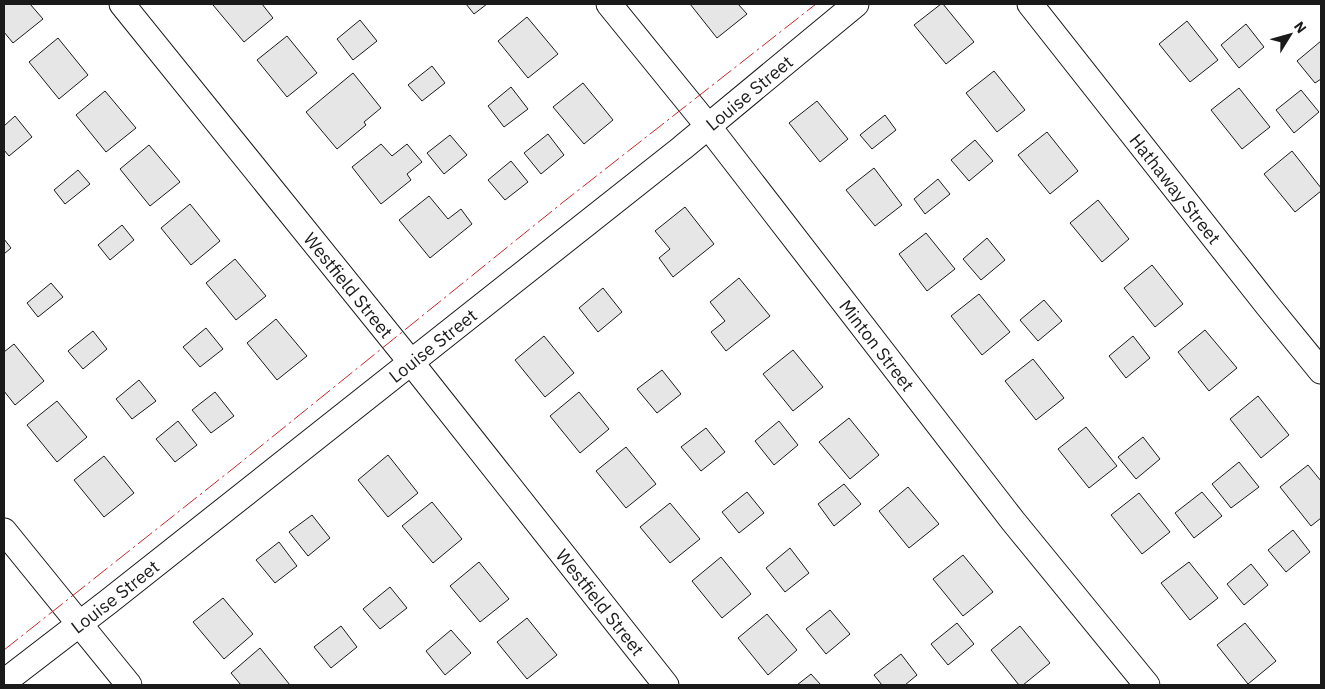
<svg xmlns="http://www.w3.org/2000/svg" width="1325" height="689" font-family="'IBM Plex Sans',sans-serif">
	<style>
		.building { fill: #e6e6e6; stroke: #1a1a1a }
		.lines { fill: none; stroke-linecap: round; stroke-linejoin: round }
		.minor-casing { stroke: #1a1a1a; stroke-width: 27 }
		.minor { stroke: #fff; stroke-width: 25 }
		.power { stroke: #c62828; stroke-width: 1; stroke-dasharray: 18 4 2.5 4; stroke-linecap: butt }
		.labels { text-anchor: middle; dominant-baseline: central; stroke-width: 4; stroke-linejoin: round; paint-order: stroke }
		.street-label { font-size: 18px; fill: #1a1a1a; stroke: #fff }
	</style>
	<rect width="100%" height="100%" fill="#fff"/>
	<path class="building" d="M4 4H30L43 19 13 43 4 32Z
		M215 4H262L273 18 244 42 213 5Z
		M466 4H487L474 14Z
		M690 4H738L747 14 717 38Z
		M941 4H943L974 42 946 64 914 25Z
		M527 17 558 54 528 78 498 41Z
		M360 20 377 41 353 60 337 39Z
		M1187 21 1218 60 1190 82 1159 44Z
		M1246 24 1264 47 1239 68 1221 45Z
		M287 36 317 73 287 97 257 60Z
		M58 38 88 75 59 99 29 62Z
		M1321 41V79L1315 83 1297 61Z
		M432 66 445 83 422 101 408 85Z
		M994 71 1025 110 997 132 966 93Z
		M353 73 381 108 364 122 366 125 337 149 306 112Z
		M583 83 613 120 584 144 553 107Z
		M511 87 528 109 504 127 488 106Z
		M1239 88 1270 127 1242 149 1211 110Z
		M1301 90 1319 112 1294 133 1276 110Z
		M105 91 136 128 106 152 76 115Z
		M817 101 848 139 820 162 789 123Z
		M885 115 896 130 872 149 860 135Z
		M15 116 32 137 9 156 4 150V126Z
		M1047 132 1078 171 1050 194 1018 155Z
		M548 134 564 155 541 174 524 153Z
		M450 135 467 155 444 174 427 153Z
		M975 140 993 161 969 181 951 160Z
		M381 144 392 156 407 144 422 162 407 174 411 180 381 204 352 167Z
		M149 145 180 182 150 206 120 169Z
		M1292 151 1321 188V191L1295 212 1264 174Z
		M511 161 528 182 505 200 488 180Z
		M874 168 902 205 875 226 846 190Z
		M78 170 90 184 65 204 54 190Z
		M938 179 950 194 925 214 914 199Z
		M429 196 448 219 461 209 472 224 430 258 399 220Z
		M1098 200 1129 239 1102 262 1070 223Z
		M190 204 220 241 191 265 161 228Z
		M685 207 714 244 673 277 659 258 670 249 655 231Z
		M122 225 134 240 110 260 98 245Z
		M926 233 955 269 927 291 899 254Z
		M987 238 1005 260 981 280 963 259Z
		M4 239 11 248 4 254Z
		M235 259 266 296 236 320 206 283Z
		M1152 265 1183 304 1155 327 1124 288Z
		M739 278 770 316 726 351 711 332 725 321 710 302Z
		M51 283 63 297 38 317 27 303Z
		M603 288 622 312 598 332 579 308Z
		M979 294 1010 332 982 355 951 316Z
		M1044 300 1062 321 1038 341 1020 320Z
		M276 319 307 356 277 380 247 343Z
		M206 328 223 349 200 367 183 347Z
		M1205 330 1237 368 1209 391 1178 352Z
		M93 331 107 349 83 369 68 351Z
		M544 336 574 373 545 397 515 360Z
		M1133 336 1150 358 1126 378 1109 356Z
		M14 344 44 381 15 405 4 391V352Z
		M793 350 823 387 793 411 763 374Z
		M1033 359 1064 398 1036 420 1005 381Z
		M662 370 681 394 657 413 637 389Z
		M139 380 156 401 132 419 116 399Z
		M215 392 234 416 211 433 192 410Z
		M579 392 609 429 580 453 550 416Z
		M1258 396 1289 435 1261 458 1230 419Z
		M57 401 87 437 57 462 27 425Z
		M849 418 879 455 850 479 819 442Z
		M178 421 197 445 175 462 156 439Z
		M779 421 798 445 774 465 755 441Z
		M1086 427 1117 466 1089 488 1058 449Z
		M706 428 725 452 701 471 681 447Z
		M1143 437 1160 459 1136 479 1118 457Z
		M626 447 656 484 626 508 596 471Z
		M388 455 418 493 388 517 358 480Z
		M104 456 134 493 104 517 74 480Z
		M1239 462 1259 487 1231 508 1212 484Z
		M1308 465 1321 481V518L1311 526 1280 487Z
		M844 484 861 504 834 526 818 504Z
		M908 487 939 524 909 548 879 511Z
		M747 492 764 513 739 533 722 512Z
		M1202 492 1222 516 1194 538 1175 513Z
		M1139 493 1170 532 1142 554 1111 515Z
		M432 502 462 539 433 563 402 526Z
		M670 503 700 539 670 563 640 527Z
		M312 515 330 538 308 556 289 532Z
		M1293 530 1310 552 1286 572 1268 550Z
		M279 542 297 566 275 583 256 560Z
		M790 548 809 573 785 592 766 568Z
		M963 555 993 592 963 616 933 579Z
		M721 557 751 594 722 618 692 581Z
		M479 562 509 599 480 622 450 586Z
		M1189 562 1218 598 1190 620 1161 583Z
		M1251 564 1268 585 1244 605 1227 584Z
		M390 587 407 608 380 629 363 609Z
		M223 598 253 634 224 659 193 622Z
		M830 610 850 634 826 654 806 629Z
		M767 614 797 650 768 675 738 638Z
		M527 618 557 655 527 679 497 642Z
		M957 623 974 644 948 665 931 644Z
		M1245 623 1276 661 1248 684 1217 645Z
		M341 626 357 647 331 668 314 647Z
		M1020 626 1050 663 1023 685H1019L991 650Z
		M451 630 471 653 445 675 426 651Z
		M260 648 290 685H241L231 673Z
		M901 654 917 675 905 685H882L874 675Z
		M811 674 821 685H797Z"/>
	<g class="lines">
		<g class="minor-casing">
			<g id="minor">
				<path id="s1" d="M122 4 410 361 666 685"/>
				<path id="s2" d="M609 4 708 126 1013 521 1147 685"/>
				<path id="s3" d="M1030 4 1268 306 1321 371"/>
				<path d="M4 531 129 685"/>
				<path id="s4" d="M4 682 108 602 682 148 856 4"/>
			</g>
		</g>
		<use href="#minor" class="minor"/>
		<path class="power" d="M4 650 235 467 562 203 816 4"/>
	</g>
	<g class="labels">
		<g class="street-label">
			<text stroke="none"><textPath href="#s4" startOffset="950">Louise Street</textPath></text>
			<text stroke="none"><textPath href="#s3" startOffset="235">Hathaway Street</textPath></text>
			<text stroke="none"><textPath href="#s1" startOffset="361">Westfield Street</textPath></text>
			<text stroke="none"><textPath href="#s4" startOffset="545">Louise Street</textPath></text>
			<text stroke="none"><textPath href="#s2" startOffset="434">Minton Street</textPath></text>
			<text stroke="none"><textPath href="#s4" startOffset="140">Louise Street</textPath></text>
			<text stroke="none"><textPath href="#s1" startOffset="766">Westfield Street</textPath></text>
		</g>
	</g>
	<rect width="1325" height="689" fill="none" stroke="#1a1a1a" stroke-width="10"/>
	<g transform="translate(1290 35) rotate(53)" stroke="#ffffff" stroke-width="4" paint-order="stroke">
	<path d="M0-4L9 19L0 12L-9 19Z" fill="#1a1a1a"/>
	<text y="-8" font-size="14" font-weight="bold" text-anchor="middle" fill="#1a1a1a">N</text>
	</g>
</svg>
